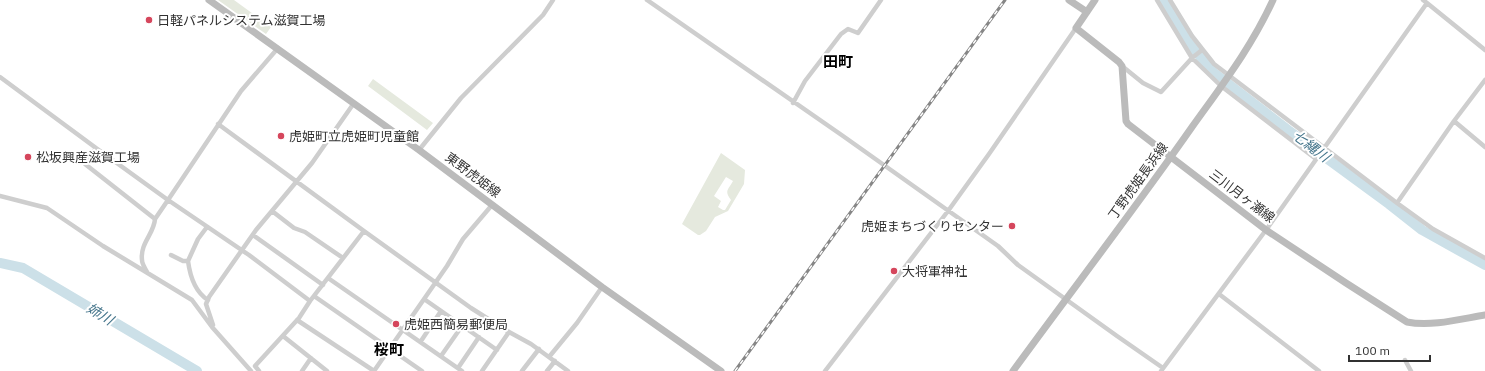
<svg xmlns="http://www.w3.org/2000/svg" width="1485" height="371" font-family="'IBM Plex Sans','Noto Sans JP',sans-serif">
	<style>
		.green { fill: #e5e9de; fill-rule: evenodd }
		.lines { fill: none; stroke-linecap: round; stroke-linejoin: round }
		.river { stroke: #cce0e8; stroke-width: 10 }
		.minor { stroke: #cecece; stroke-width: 4.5 }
		.secondary { stroke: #bbb; stroke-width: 7 }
		.rail-casing { stroke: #868686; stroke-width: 3 }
		.rail { stroke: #fff; stroke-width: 1.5; stroke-dasharray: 4.5; stroke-linecap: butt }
		.poi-dot { fill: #d5465c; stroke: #fff; stroke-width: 1.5 }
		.labels { text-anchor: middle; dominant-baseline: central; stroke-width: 4; stroke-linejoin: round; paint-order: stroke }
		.poi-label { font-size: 13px; fill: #313131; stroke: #fff; text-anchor: start }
		.street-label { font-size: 13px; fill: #313131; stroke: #fff }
		.water-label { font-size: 14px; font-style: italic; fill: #46768c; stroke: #fff }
		.quarter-label { font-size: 15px; font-weight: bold; fill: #000; stroke: #fff }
	</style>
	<rect width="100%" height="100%" fill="#fff"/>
	<path class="green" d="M218 0H234L271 27 266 34Z
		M373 79 433 123 427 130 368 86Z
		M721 153 745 170 744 184 728 211 715 217 706 231 700 235H698L682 224ZM726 177 733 181C728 190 724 191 731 200L725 210H723L718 207 721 201 714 196Z"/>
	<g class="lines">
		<path class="river" d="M1163 0 1188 42 1214 73 1288 130 1389 204 1422 230 1485 265
			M0 263 23 268 197 371"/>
		<path class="minor" d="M647 0 843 136 998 246 1018 265 1117 336 1163 368
			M1157 0 1192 58 1221 86 1316 159
			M1170 0 1192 36 1214 64 1397 203 1454 121
			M1427 3 1485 50
			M278 48 241 91 168 200 249 255 310 301 364 231
			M1122 66 1143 83 1161 92 1192 58 1202 50
			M0 77 96 148 85 164 155 219C154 234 140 243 142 260 142 264 145 268 147 272
			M1485 80 1454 121 1485 147
			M793 103 805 81 841 34 848 29 858 33 881 0
			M218 124 364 231 471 308 509 332 482 371
			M96 148 168 200 155 219
			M419 150 461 98 543 15 553 0
			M0 196 47 208 103 246 192 300 212 327 251 371
			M1397 203 1433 229 1485 258
			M272 211 294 228 305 232 343 258
			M253 235 323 285
			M171 255 183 261H188L198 239 207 227
			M188 261C190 276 195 292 208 300
			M328 278 462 371
			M1219 294 1319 371
			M314 296 422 371
			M424 299 497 350
			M297 320 374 371
			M213 325 206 304 209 297 256 230 312 163 354 103
			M509 332 531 344 568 371
			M283 336 327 371
			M421 341 441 311
			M441 356 462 326
			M549 357 577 323 602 287
			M1405 360 1411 371
			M458 368 479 337
			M259 371 255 366 299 318 310 301
			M302 371 311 358
			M374 371 447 266 463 239 492 205
			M522 371 539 349
			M547 371 555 361
			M825 371 948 211 989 154 1076 28
			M1161 371 1266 230 1427 3 1423 0"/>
		<path class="secondary" d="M209 0 419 150 602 287 721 371
			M1069 0 1087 12
			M1095 0 1076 28 1119 62 1122 66 1126 121 1128 124 1266 230 1346 283 1407 322C1431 327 1461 319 1485 315
			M1013 371C1072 290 1134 210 1192 127 1222 85 1251 48 1273 0"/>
		<g class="rail-casing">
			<path id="rail" d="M735 371 1005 0"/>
		</g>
		<use href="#rail" class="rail"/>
	</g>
	<g class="poi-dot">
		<circle cx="149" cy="20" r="4"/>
		<circle cx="281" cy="136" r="4"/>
		<circle cx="28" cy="157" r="4"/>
		<circle cx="1012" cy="226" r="4"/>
		<circle cx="894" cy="271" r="4"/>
		<circle cx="396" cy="324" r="4"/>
	</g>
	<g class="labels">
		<g class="poi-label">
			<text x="157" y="20">日軽パネルシステム滋賀工場</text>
			<text x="289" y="136">虎姫町立虎姫町児童館</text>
			<text x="36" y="157">松坂興産滋賀工場</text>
			<text x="1004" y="226" text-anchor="end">虎姫まちづくりセンター</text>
			<text x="902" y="271">大将軍神社</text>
			<text x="404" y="324">虎姫西簡易郵便局</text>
		</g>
		<g class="street-label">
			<text transform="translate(473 175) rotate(37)">東野虎姫線</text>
			<text transform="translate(1138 181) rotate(-54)">丁野虎姫長浜線</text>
			<text transform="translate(1242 196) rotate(37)">三川月ヶ瀬線</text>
		</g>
		<g class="water-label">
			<text transform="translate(1311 146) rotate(37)">七縄川</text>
			<text transform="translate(100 314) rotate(31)">姉川</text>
		</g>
		<g class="quarter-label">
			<text x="838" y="61">田町</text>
			<text x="389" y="349">桜町</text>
		</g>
	</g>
	<path d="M1349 355v6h81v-6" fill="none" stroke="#313131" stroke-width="2"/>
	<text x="1355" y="355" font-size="12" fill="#313131" stroke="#ffffff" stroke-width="3" paint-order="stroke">100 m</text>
</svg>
